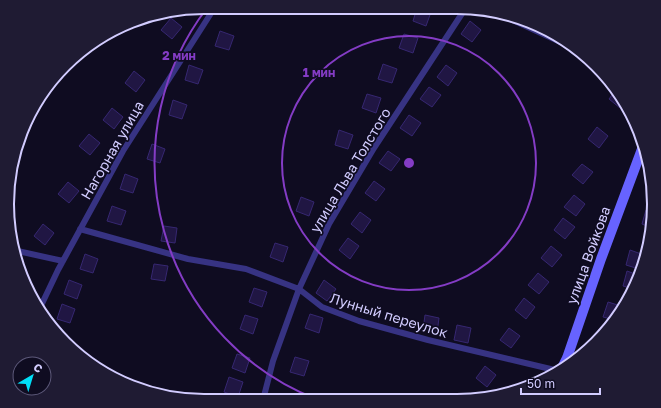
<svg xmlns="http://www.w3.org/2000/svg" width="661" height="408" font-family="'Golos Text',sans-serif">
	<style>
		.building { fill: #201643; stroke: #362771 }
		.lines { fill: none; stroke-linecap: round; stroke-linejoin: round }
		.lane { stroke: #373383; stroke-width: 6 }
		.secondary { stroke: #6763ff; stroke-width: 10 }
		.ring { fill: none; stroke: #843cc5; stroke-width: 2 }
		.labels { text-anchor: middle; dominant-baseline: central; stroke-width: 3.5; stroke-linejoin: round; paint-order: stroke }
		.street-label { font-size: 14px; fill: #d2ccff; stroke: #0f0c21 }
		.rim { fill: none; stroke: #d2ccff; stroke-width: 2 }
		.centre { fill: #843cc5; stroke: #0f0c21; stroke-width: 2 }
		.ring-label { font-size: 12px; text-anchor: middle; font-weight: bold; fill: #843cc5; stroke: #0f0c21; stroke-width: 3.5; stroke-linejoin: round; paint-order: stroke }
	</style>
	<rect width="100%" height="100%" fill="#0f0c21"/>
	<path class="building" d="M417 8 431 12 426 26 413 21Z
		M171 18 182 27 172 39 161 30Z
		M470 21 481 30 472 42 461 34Z
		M220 31 234 36 229 50 215 46Z
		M404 34 418 38 413 53 399 48Z
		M383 64 397 69 392 83 378 79Z
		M189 65 203 70 198 84 185 80Z
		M446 65 457 73 448 86 437 77Z
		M134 71 145 80 136 92 125 83Z
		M429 87 441 95 432 107 420 99Z
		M615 91 625 102 620 108 609 99Z
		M367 94 381 98 376 113 362 108Z
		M173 100 187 105 182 119 169 115Z
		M112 108 123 117 114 129 103 120Z
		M409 115 421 123 412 136 400 128Z
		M597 127 608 136 599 148 588 139Z
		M339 130 353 135 348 149 335 145Z
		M89 134 100 143 90 155 79 146Z
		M152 144 165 149 160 163 147 159Z
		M388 151 400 159 391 171 379 163Z
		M582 164 593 172 583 184 572 175Z
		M125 174 138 179 133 193 120 189Z
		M374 181 385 189 376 201 365 193Z
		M68 182 79 191 69 203 58 194Z
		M574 195 585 204 576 216 564 207Z
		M301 197 314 202 309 216 296 211Z
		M112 206 126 211 121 225 107 221Z
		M646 210 650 211 649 227 642 224Z
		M360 212 371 220 362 233 351 224Z
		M563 218 575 227 565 239 554 230Z
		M43 224 54 233 45 245 34 236Z
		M164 226 177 228 175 243 161 241Z
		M348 238 359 246 350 259 339 250Z
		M275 243 288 247 283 262 270 257Z
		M551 246 562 255 552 267 541 258Z
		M630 250 644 255 639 269 626 265Z
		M85 254 98 259 93 273 80 269Z
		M154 264 168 266 165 281 151 279Z
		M627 271 638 275 631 288 623 286Z
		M538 273 549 282 539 294 528 285Z
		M69 280 82 285 77 299 64 294Z
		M324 280 336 289 327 301 316 293Z
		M254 288 267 292 262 307 249 302Z
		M524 298 535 307 526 319 515 310Z
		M608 302 621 306 615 320 603 317Z
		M62 304 75 309 70 323 57 319Z
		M310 314 323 318 319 333 305 328Z
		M245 315 258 319 253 334 240 329Z
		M425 315 439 318 437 333 423 330Z
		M457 325 471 328 468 343 454 340Z
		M509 328 520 336 511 348 500 340Z
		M237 354 250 358 245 373 232 368Z
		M295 357 309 361 304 376 290 372Z
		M485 366 496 375 487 387 476 378Z
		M229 377 243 382 238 397 224 392Z"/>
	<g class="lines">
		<path class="lane" d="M497 13 580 51
			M80 229 188 259 246 269 299 289 322 307 359 321 428 340 559 371
			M13 250 63 261
			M39 310 58 270 123 151 215 7
			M263 400 273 361 299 289 329 224 374 148 465 9"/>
		<path class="secondary" d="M561 370 567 358 601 259 642 149"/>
	</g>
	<g class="ring">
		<circle cx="409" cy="163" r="127"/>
		<path d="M647 252A254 254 0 0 1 545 377M316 399A254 254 0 0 1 207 8"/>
	</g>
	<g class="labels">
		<g class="street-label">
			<text transform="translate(112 150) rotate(-60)">Нагорная улица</text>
			<text transform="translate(350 170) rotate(-59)">улица Льва Толстого</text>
			<text transform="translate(588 255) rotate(-70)">улица Войкова</text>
			<text transform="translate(389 315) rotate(17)">Лунный переулок</text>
		</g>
	</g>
	<path d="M0 0H661V408H0ZM204 14H457A190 190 0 0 1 647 204V204A190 190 0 0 1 457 394H204A190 190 0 0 1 14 204V204A190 190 0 0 1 204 14Z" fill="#1f1b33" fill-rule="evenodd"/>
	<path class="rim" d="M204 14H457A190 190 0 0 1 647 204V204A190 190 0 0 1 457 394H204A190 190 0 0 1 14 204V204A190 190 0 0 1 204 14Z"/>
	<circle cx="409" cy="163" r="6" class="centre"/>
	<g class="ring-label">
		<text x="179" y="60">2 мин</text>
		<text x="319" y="77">1 мин</text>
	</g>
	<g transform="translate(32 376) rotate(38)"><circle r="19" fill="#0f0c21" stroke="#5d597a"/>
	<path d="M0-3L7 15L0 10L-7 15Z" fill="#00def7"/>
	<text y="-6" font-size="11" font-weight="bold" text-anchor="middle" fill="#d2ccff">С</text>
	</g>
	<path d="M521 388v6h79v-6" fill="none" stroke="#d2ccff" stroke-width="2"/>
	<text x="527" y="388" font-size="12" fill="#d2ccff" stroke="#0f0c21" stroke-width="3" paint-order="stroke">50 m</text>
</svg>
